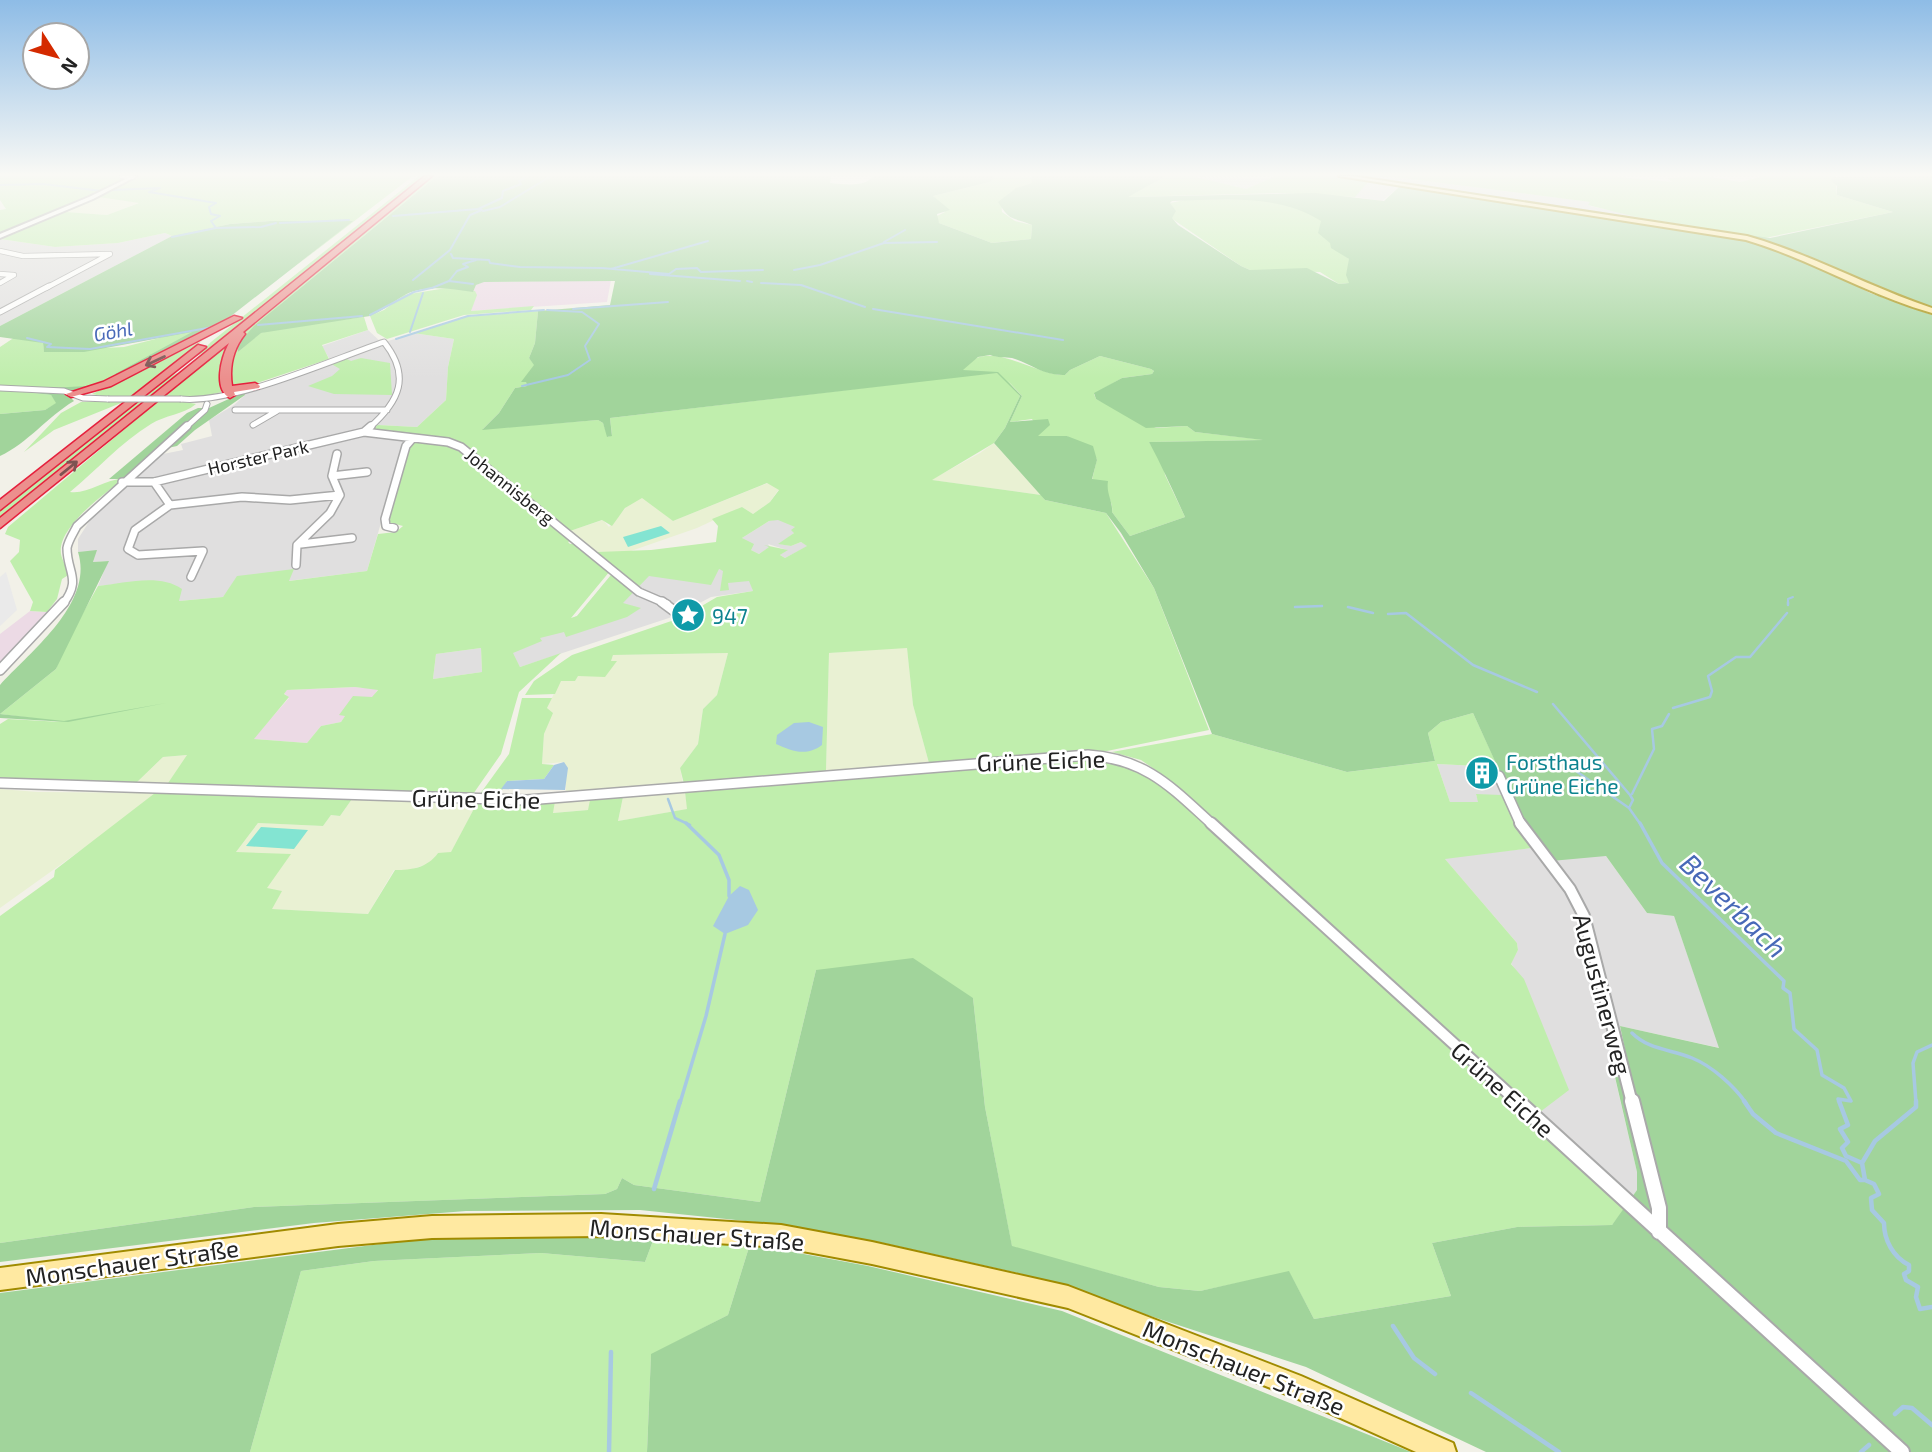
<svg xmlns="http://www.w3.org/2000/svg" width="1932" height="1452" font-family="'Exo 2',sans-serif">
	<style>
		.residential { fill: #e0dfdf }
		.industrial { fill: #ecdae5 }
		.farmland { fill: #e9f1d3 }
		.grass { fill: #c0eead; fill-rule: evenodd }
		.forest { fill: #a1d49b; fill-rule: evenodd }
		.pitch { fill: #83e4d2 }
		.parking { fill: #eaeaea }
		.water { fill: #a7c9e2 }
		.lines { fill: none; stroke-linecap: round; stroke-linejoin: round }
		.stream-far3 { stroke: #a7c9e2; stroke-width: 2 }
		.stream-far2 { stroke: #a7c9e2; stroke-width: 2.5 }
		.stream-far1 { stroke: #a7c9e2; stroke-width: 3.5 }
		.stream { stroke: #a7c9e2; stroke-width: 4.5 }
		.minor-far5-casing { stroke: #a9a9a9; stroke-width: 6 }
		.minor-far4-casing { stroke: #a9a9a9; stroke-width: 7 }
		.minor-far3-casing { stroke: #a9a9a9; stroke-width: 10 }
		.minor-far2-casing { stroke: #a9a9a9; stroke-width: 12 }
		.minor-far1-casing { stroke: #a9a9a9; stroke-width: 14 }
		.minor-casing { stroke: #a9a9a9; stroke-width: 18 }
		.tertiary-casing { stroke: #a9a9a9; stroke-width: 4 }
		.primary-casing { stroke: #a08b00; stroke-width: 4 }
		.motorway-casing { stroke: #e5213d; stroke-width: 3 }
		.minor-far5 { stroke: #fff; stroke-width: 4.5 }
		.minor-far4 { stroke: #fff; stroke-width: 5 }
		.minor-far3 { stroke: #fff; stroke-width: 7 }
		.minor-far2 { stroke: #fff; stroke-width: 9 }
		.minor-far1 { stroke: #fff; stroke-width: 10 }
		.minor { stroke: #fff; stroke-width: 14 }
		.tertiary { fill: #fff; fill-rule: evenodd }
		.primary { fill: #ffe9a1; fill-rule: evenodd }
		.motorway { fill: #ec8f8d; fill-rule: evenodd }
		.minor-bridge-casing { stroke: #a9a9a9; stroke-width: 7; stroke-linecap: butt }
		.minor-bridge { stroke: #fff; stroke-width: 5 }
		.oneway { stroke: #7d5352 }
		.labels { text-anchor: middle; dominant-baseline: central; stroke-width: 5; stroke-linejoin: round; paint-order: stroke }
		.far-street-label { font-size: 18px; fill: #222; stroke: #fff }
		.far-water-label { font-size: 19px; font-style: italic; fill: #4869b8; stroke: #fff }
		.culture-label { font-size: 21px; fill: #0d838f; stroke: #fff; text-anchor: start }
		.near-street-label { font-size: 24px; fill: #222; stroke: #fff }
		.near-water-label { font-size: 28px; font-style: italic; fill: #4869b8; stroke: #fff }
	</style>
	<rect width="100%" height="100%" fill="#f2f1e8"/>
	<path class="residential" d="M1192 176 1269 178 1276 176 1246 189Z
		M1331 176H1387L1591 202 1589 206 1634 215 1636 221 1484 201 1400 186 1382 201 1350 196 1351 179Z
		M165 233 172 236 0 326V239L55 247 118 243Z
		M368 330 382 343 413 333 454 339 448 367 446 400 417 427 378 425 405 440 367 571 288 581 293 570 229 590 223 597 179 601 150 581 98 586 108 561 93 562 96 551 78 552V539L94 514 158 455 183 450 181 444 212 436 209 420 234 405 245 395 244 392 330 360 322 346Z
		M778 519 796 527 795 532 780 544 791 546 801 542 808 546 785 558 780 555 787 550 768 544 770 547 759 554 751 550 742 538 769 521Z
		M597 552 667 556 723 570 750 581 753 591 711 597 675 616 520 667 508 646 577 616 616 569Z
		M481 648 482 672 433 679 436 654Z
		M1437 764 1498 767 1503 778 1606 856 1647 913 1674 916 1720 1048 1620 1026 1632 1079 1615 1078 1637 1172V1190L1625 1209 1530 1120 1525 986 1511 963 1518 950 1517 943 1444 858 1530 848 1501 795H1476L1479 802H1450Z"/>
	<path class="industrial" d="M611 280 607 302 470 311 476 296 473 292 476 285 483 282Z
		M68 591 0 663V634L30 611 47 612Z
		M355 687 378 689 373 697 340 715H346L341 722 321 726 307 743 253 739 289 698 284 693 287 690Z"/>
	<path class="farmland" d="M99 197 114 198 141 202 107 215 64 212Z
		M994 443 1041 495 931 480 980 453Z
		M768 483 779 489 770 502 753 514 742 507 697 528 628 552H597L570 531 603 520 609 527 630 503 642 497 673 521Z
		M907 647 913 705 929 763 826 771 829 653Z
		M728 653 717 695 703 709 698 744 680 768 688 809 618 821 623 797 588 810 552 813 556 796 564 795 566 790 564 762 542 764 544 734 552 713 547 708 560 681 616 661H611L613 655Z
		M188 755 166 786 135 784 163 757Z
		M0 789 38 792 155 793 123 820 0 908Z
		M352 799 477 803 451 853H438L430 863 410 870H394L368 914 271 909 281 891 267 889 236 852 258 823 323 826 331 815 340 816Z"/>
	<path class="grass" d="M0 176H120L136 179 140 176H413L297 265 352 221H270L230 224 172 236 165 233 118 243 55 247 0 239V210L6 209 0 200ZM99 197 139 203 107 215 66 212Z
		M419 176H427L217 345 197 356 211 342Z
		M433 176H437L282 303 237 345 238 352 260 333 286 327 364 317 368 330 322 345 329 359 251 385 231 386 232 352 240 336Z
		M996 176 1032 177V183C1017 188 1000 193 1002 212L1015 221 1032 225 1031 239 992 243 939 223 935 217 945 212 933 196 990 182Z
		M1166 176H1192L1246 189 1276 176H1331L1369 181 1355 197 1279 193 1126 197Z
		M1387 176H1609L1672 182 1667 178 1705 176 1740 182 1765 176H1835L1837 195 1893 212 1765 238 1636 217 1588 205 1590 202Z
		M1185 200C1218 200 1299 193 1322 221 1326 227 1326 236 1330 242 1334 251 1342 253 1349 259V283L1339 284 1320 272 1250 270 1241 266 1171 218 1174 214 1170 203Z
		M446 288 475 291 477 295 471 311 534 306 531 310 464 315 387 339 377 333 370 316 384 310 404 295Z
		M538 311 535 343 529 358 535 365 522 382H526L527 386 515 388 499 413 483 429 598 420 603 423 608 437 612 435 610 418 988 373 962 371C985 334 1034 376 1065 375L1070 370 1100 356 1151 369 1154 371 1152 374 1122 378 1094 394 1096 399 1156 428 1187 426 1195 432 1266 440 1149 442 1163 463 1165 475 1185 517 1130 536 1112 512C1114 498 1102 489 1092 480L1097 459 1067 436H1037L1039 431 1032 419 1010 422 1022 396 1008 381 1020 396 1005 428 994 443 932 480 1041 495 1045 500 1106 513 1154 588 1209 730 1107 751 929 763 913 705 907 648 829 653 826 771 684 784 680 768 698 744 703 709 717 695 728 653 613 655 611 661H617L605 677 578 676 575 681H561L555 694 525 695 534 681 572 655 683 617 717 597 753 591 749 581 728 583 729 590 720 591 723 571 719 569 711 585 649 576 623 603 641 608 627 617 566 637 564 632 540 638 542 641 513 653 520 667 561 653 519 692 501 754 471 797 166 786 187 755 163 757 135 784 0 778V724L8 719 62 722 0 714 56 669 64 647 98 586C124 583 160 573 182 589L179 601 223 597 237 576 294 569 289 581 367 571 378 534 396 532 403 526 388 522 408 448 414 442 454 444 573 540 568 542 570 544 578 543 610 571 571 618 577 616 616 569 597 552 651 550 716 542 718 526 712 519 742 507 753 514 770 502 779 490 767 483 673 521 642 498 625 508 612 526 602 520 570 531 464 445 367 433 378 425 417 427 446 400 448 367 454 339 413 333 464 317ZM778 520 795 527 791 530 794 533 778 544 791 546 801 542 807 546 785 558 780 555 788 550 764 545 769 547 759 554 751 550 754 544 742 538 769 521ZM481 648 482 672 433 679 436 654ZM355 687 378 690 372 697 353 696 339 715 345 716 341 722 321 726 307 743 254 739 289 697 284 694 287 690Z
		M187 331 193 332 96 388 26 392 51 395 57 403 45 410 0 414V347L15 337 43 343 44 351 124 347Z
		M202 341 126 401 54 430 24 452 61 413 81 402 125 401 92 394Z
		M226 345 224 386 221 392 202 397 164 396Z
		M343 357 351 361 361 358 390 363 392 395 334 394 308 386 332 376 340 369 328 362Z
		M177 373 168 385 0 520V509L160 383Z
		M175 400 196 404C183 415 165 415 151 424 120 443 98 469 70 492 86 495 105 479 123 479 105 494 57 527 61 554 62 560 67 568 70 574L62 579 57 599 47 612 30 611 33 602 10 561 19 552 20 540 5 534 8 527 158 401Z
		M522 698H552L547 708 553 713 544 734 542 764 554 765 544 779 507 781 498 798 480 794 509 754Z
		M1473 713 1498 767 1437 764 1450 802H1478L1476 794 1501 795 1531 848 1445 859 1517 943 1518 950 1511 964 1524 979 1569 1090 1536 1115 1163 775 1141 760 1112 752 1212 734 1347 772 1435 761 1428 733 1441 722Z
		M1055 759 1118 760 1164 784 1625 1209 1612 1225 1517 1227 1432 1243 1451 1296 1314 1319 1289 1272 1200 1291 1159 1287 1012 1247 985 1107 973 998 816 970 760 1202 634 1185 622 1178 617 1189 605 1194 254 1207 0 1243V916L54 877 55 870 155 793 352 799 340 816 331 815 323 826 258 823 236 852 291 854 267 888 282 891 272 909 368 914 395 870C412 870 427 868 438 853L451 852 477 803 555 801 553 813 588 810 590 800 623 797 618 821 687 809 685 792Z
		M654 1238 750 1244 728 1315 651 1355 647 1452H250L301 1271 374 1261 541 1253 645 1262Z"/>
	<path class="forest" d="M437 176H831L830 183C844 184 865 188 873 176H996L990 182 933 196 950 210 937 214 939 223 992 243 1031 239 1032 225C1010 216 1011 222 998 202L1016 188 1032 183 1031 176H1166L1128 197 1315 193 1384 201 1400 186 1748 241 1826 270 1870 293 1932 315V1452H1486L1306 1367 1022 1274 879 1242 755 1222 640 1210 466 1211 314 1223 0 1262V1243L254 1207 605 1194 617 1189 622 1178 634 1185 760 1202 816 970 913 958 973 998 985 1107 1012 1246 1159 1287 1200 1291 1289 1271 1314 1319 1451 1296 1432 1243 1517 1227 1612 1225 1637 1190V1172L1615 1077 1631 1078 1620 1026 1719 1048 1674 916 1647 913 1606 856 1551 861 1525 827 1473 713 1441 722 1428 733 1435 761 1347 772 1212 734 1154 588 1121 533 1106 513 1045 500 994 443 1005 428 1020 396 997 373 610 418 612 436 607 437 603 423 598 420 482 430 499 413 515 388 527 386 526 382H521L534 365 529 358 535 343 538 311 610 305 615 281 484 282 476 285 473 292C451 289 423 284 403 296 391 303 383 311 370 316L261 333 238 352 237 345 254 326ZM1172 201C1223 200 1277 193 1321 221L1318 233 1330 243 1331 248 1349 259 1346 275 1349 283 1339 284 1307 268 1250 270 1241 266 1178 225 1172 218 1176 211 1170 203ZM990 355C998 358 1005 357 1012 358 1030 363 1043 376 1065 375L1070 370 1100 356 1151 369 1154 371 1152 374 1122 378 1094 393 1096 399 1146 428 1187 426 1195 432 1263 440 1149 442C1162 466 1173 491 1185 517L1130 536 1112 512C1113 501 1106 494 1108 481L1092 479 1097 460 1093 446 1067 436H1038L1050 425 1048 419 1010 422 1022 396 998 372 963 370 978 357Z
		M1932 176V310L1879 292 1783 248 1709 230 1636 219 1770 238 1893 212 1837 195V186L1831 180 1833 177Z
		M270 221H353L217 327 124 374H115L192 332 84 352H44L43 343 0 337V326L172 236 230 224Z
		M88 386 70 397 74 401C47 417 28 443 0 456V414L45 410 56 403 51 395 26 392 28 389Z
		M244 392 245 395 195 430 177 446 154 451 123 479H109L187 413 198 408H209Z
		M97 550 93 562 109 561 56 669 0 714 64 721 166 703 68 722 0 718V685C32 650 94 603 78 552Z
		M555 1237 654 1238 645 1262 541 1253 374 1261 301 1271 250 1452H0V1293L427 1238Z
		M750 1244 868 1266 1062 1311 1411 1452H647L651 1354 728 1315Z"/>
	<path class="pitch" d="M661 526 670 533 628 547 623 537Z
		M261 827 308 830 294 849 246 846Z"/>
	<path class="parking" d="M6 572 17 610 0 626V577Z"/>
	<path class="water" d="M809 722 823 727 822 745C806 757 792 751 776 744L777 735 794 723Z
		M564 762 568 768 565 790 501 789 507 781 544 779 554 765Z
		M740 886 749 890 758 910 748 925 725 934 713 926 729 896Z"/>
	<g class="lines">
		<path class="stream-far3" d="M0 185 43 184 102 191
			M111 190 160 188 149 192 216 203 209 207 211 214 220 216 211 221 216 228 261 227 276 223
			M483 211 500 207 551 176
			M393 216 478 209 502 198 503 191 521 184 519 181 528 176
			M280 223 349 220
			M172 237 216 228
			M884 242 905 230
			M451 254 453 258 489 260 490 263 520 267 602 268 669 274 676 269 697 268 701 272 763 270
			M611 269 708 241
			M794 270 820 265 884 243 937 242
			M650 274 740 281
			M413 280 450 250 470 215 482 210 478 209
			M747 281 752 282
			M761 283 801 285 865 307
			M473 284 449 281 457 271 468 267 463 264 476 260
			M432 288 449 281
			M573 309 668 302
			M873 309 1063 340
			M370 315 414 292 431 288
			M258 325 362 316
			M410 332 423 293
			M27 338 51 344 47 347 90 349 213 327
			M396 339 468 316 544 310
			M522 386 568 375 590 360 585 346 599 324 582 312 547 310
			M1788 604V599L1793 597"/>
		<path class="stream-far2" d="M1788 602V605
			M1295 607 1322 606
			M1348 607 1373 613
			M1388 614 1406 613 1473 665 1537 692
			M1553 704 1630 795 1633 800 1629 808 1641 825
			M1673 708 1710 697 1712 691 1708 676 1736 657H1750L1787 613
			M1556 757 1629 808
			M1632 794 1654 749 1652 729 1662 726 1669 714
			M668 799 675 818 690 825"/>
		<path class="stream-far1" d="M686 823 719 855 729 880V896
			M1640 823 1662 863 1784 981 1783 988 1790 993 1794 1029 1817 1050 1822 1075 1844 1088 1851 1101 1838 1099 1840 1103
			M1632 1033C1649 1050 1670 1049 1692 1058 1712 1066 1734 1086 1746 1103
			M680 1103 706 1016 725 934
			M1916 1103 1913 1063 1917 1052 1932 1045"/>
		<path class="stream" d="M1744 1101 1753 1114 1776 1133 1846 1161 1860 1180H1864
			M1839 1101 1848 1125 1840 1129 1848 1142 1842 1148 1846 1156 1862 1163 1865 1180 1874 1184 1879 1194 1871 1198 1872 1210 1884 1223C1884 1240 1893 1257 1909 1265V1271L1904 1274 1906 1280 1918 1287 1916 1297 1920 1309 1932 1307
			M1862 1163 1875 1141 1916 1107V1101
			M654 1189 680 1101
			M1393 1326 1414 1358 1435 1374
			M1471 1393 1559 1452
			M1895 1414 1903 1407 1912 1408 1932 1425
			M609 1452 611 1352
			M1861 1452 1869 1445"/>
		<g class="minor-far5-casing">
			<path id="minor-far5" d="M122 176 132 177
				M0 251 23 256 110 254 46 288
				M0 274 14 275 0 283"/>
		</g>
		<g class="minor-far4-casing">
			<path id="minor-far4" d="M0 312 49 286
				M0 388 64 391 83 398 108 399
				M181 399C234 404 331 360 384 342 411 376 400 401 369 428
				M235 410H387
				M253 425 277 411
				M185 428 205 410 207 404"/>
		</g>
		<g class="minor-far3-casing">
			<path id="minor-far3" d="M371 426 364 432 448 442 461 447 639 592 667 604
				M337 454 332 476 340 495
				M332 476 367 472
				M122 482H154L364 432
				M154 482 170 505 135 530 128 549 138 555 203 551 191 577
				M170 505 242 497 290 500 340 495 330 513 297 545 296 565
				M394 528 386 526 385 519 406 446 412 439
				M301 544 352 538
				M63 604C82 579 67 573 67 548 68 541 74 532 77 526L187 426"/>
		</g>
		<g class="minor-far2-casing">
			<path id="minor-far2" d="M662 602 681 616
				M0 670 64 602
				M1499 776 1521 825
				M0 783 527 800 1088 755C1147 759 1172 788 1213 825"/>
		</g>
		<g class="minor-far1-casing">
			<path id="minor-far1" d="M1211 823 1519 1103
				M1520 823 1570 889 1584 916 1632 1103"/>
		</g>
		<g class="minor-casing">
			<path id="minor" d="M1517 1101 1902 1452
				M1632 1101 1659 1208V1232"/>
		</g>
		<g class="tertiary-casing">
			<path id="tertiary" d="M132 176H137L93 199 0 238V234L89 197Z"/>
		</g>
		<g class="primary-casing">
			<path id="primary" d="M1339 176H1352L1747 236C1811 254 1869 287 1932 308V313C1868 295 1810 259 1746 240Z
				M601 1214 781 1225 872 1242 1068 1286 1301 1376 1453 1443 1456 1452H1416L1296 1398 1068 1308 872 1264 781 1247 601 1236 432 1238 338 1246 0 1290V1268L338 1224 432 1216Z"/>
		</g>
		<g class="motorway-casing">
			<path id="motorway" d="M425 176H432L243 332 245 334C233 349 229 367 232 386L255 383 260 386 259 388 234 392 235 395 230 398C213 389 221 358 229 343L0 528V518Z
				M234 316 242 318 111 386 71 397 66 394 103 382Z
				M198 345 206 347 0 510V500Z"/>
		</g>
		<use href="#minor-far5" class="minor-far5"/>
		<use href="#minor-far4" class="minor-far4"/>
		<use href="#minor-far3" class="minor-far3"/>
		<use href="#minor-far2" class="minor-far2"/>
		<use href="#minor-far1" class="minor-far1"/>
		<use href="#minor" class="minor"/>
		<use href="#tertiary" class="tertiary"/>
		<use href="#primary" class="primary"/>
		<use href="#motorway" class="motorway"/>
		<g class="minor-bridge-casing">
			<path id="minor-bridge" d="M108 399H181"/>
		</g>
		<use href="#minor-bridge" class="minor-bridge"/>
	</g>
	<defs><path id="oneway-shaft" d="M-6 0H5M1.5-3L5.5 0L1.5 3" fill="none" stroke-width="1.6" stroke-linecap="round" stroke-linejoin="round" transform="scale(1.75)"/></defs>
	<g class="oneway">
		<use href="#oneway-shaft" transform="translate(155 361) rotate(155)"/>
		<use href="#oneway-shaft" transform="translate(69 468) rotate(-39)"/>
	</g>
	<linearGradient id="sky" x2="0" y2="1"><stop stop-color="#8ebce6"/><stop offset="0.46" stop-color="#f9f9f5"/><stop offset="1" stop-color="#f9f9f5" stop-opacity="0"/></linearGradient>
	<rect width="1932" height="379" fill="url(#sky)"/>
	<defs>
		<g id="sight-disc" transform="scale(1.75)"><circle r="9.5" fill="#0f9aa8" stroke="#fff"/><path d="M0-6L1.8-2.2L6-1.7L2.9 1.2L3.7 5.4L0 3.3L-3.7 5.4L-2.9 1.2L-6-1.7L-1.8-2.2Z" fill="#fff"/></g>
		<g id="building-disc" transform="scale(1.75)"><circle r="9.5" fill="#0f9aa8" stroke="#fff"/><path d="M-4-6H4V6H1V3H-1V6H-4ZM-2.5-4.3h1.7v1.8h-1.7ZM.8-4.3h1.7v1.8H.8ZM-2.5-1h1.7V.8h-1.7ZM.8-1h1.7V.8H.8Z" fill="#fff"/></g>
	</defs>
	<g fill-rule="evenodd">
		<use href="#sight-disc" x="688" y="615"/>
		<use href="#building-disc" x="1482" y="773"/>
	</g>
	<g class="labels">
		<g class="far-street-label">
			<text transform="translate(258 457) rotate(-13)">Horster Park</text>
			<text transform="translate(510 486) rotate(39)">Johannisberg</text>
		</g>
		<g class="far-water-label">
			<text transform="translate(113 331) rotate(-10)">Göhl</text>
		</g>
		<g class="culture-label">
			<text x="712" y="615">947</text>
			<text x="1506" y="761">Forsthaus<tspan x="1506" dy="24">Grüne Eiche</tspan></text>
		</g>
		<g class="near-street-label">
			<text transform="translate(1041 760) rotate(-2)">Grüne Eiche</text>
			<text transform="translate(476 798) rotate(1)">Grüne Eiche</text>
			<text transform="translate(1603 994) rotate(75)">Augustinerweg</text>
			<text transform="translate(1503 1089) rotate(42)">Grüne Eiche</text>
			<text transform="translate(697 1234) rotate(4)">Monschauer Straße</text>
			<text transform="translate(132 1262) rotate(-8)">Monschauer Straße</text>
			<text transform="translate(1244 1367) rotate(22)">Monschauer Straße</text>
		</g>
		<g class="near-water-label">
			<text transform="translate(1734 905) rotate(44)">Beverbach</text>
		</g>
	</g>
	<g transform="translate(56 56) rotate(126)"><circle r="33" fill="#ffffff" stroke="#a7a7a7" stroke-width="2"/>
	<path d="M0-5L12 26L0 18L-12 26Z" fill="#d42a00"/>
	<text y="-10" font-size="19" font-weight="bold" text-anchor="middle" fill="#222222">N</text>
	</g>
</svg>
